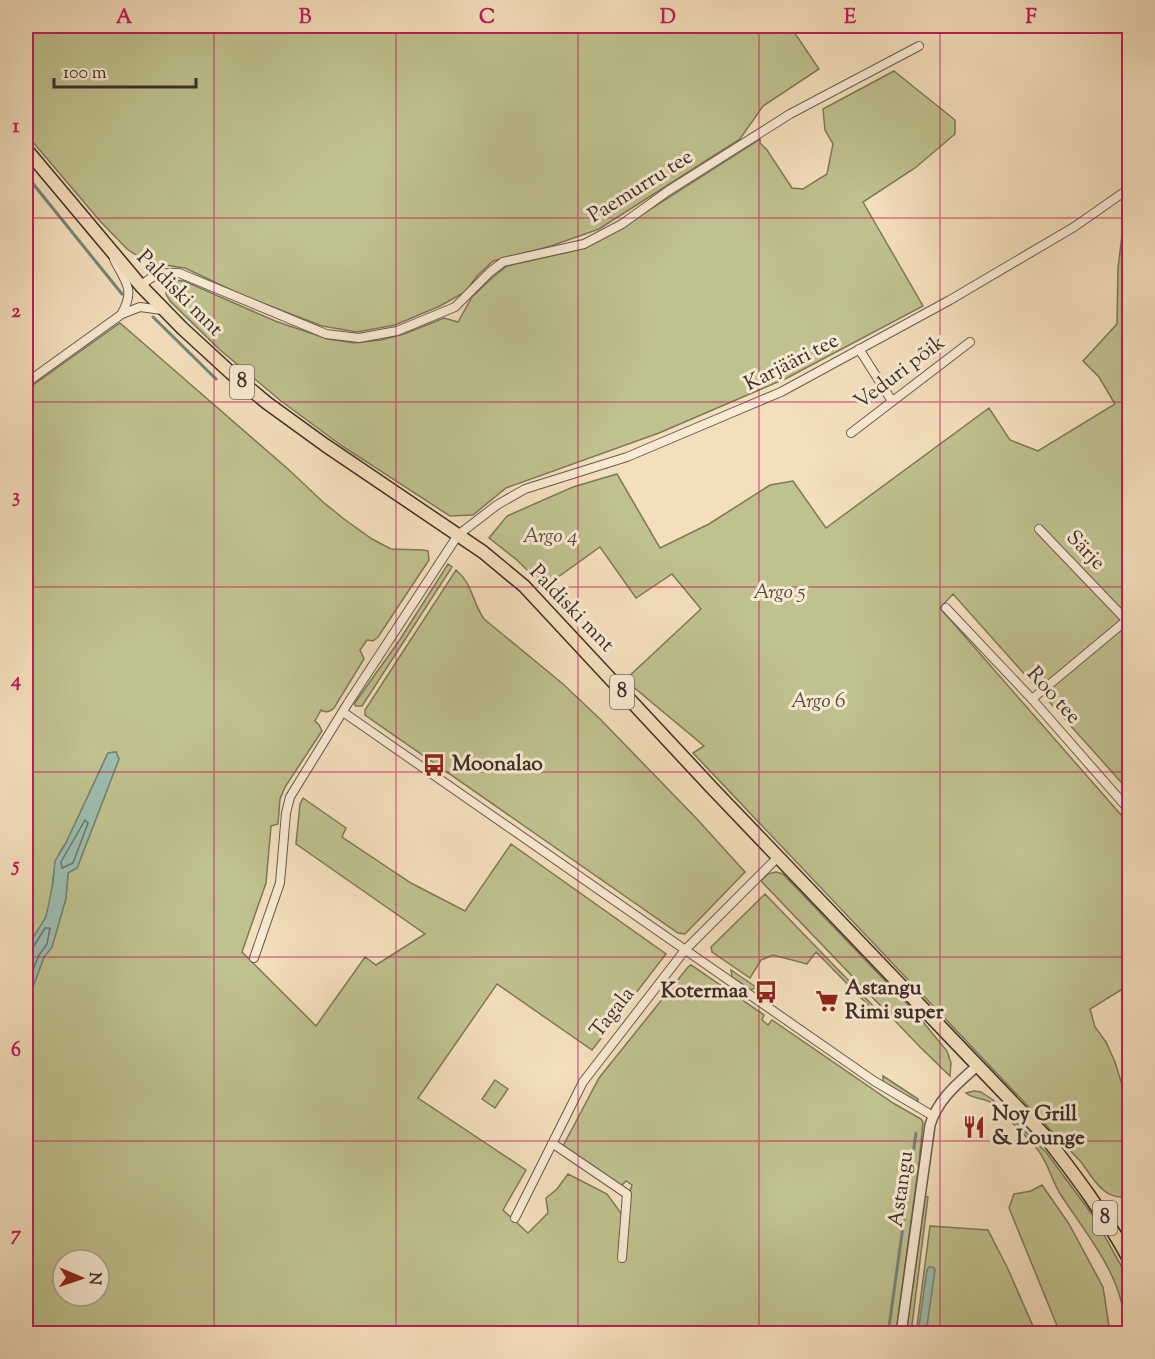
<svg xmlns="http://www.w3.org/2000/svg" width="1155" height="1359" font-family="'Sorts Mill Goudy',serif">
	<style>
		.green { fill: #bfc18e; stroke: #7d785b; stroke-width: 1.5; fill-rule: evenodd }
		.water { fill: #9cbdae; stroke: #758478; stroke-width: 1.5 }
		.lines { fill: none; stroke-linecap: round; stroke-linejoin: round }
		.shore { stroke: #6c766b; stroke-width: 1.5 }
		.stream { stroke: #758478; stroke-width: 3 }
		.minor-casing { stroke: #695b4d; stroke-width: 10 }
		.tertiary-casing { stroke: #695b4d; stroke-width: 12 }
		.primary-casing { stroke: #3b2f28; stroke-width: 15 }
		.minor { stroke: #f8ead3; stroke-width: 8 }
		.tertiary { stroke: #f8ead3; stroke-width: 9 }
		.primary { stroke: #f4dfbc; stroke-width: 12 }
		.grid { fill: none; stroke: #c2185b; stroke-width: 1.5; stroke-opacity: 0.55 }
		.labels { text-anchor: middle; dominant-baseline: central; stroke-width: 6; stroke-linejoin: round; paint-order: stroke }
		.shield { fill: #f8ead3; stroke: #74675b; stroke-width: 1.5 }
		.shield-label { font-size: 20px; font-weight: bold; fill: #3b2f28 }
		.street-label { font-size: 21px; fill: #3b2f28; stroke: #f8ead3 }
		.park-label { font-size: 21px; font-style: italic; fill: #554c3c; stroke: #f8ead3 }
		.poi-label { font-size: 21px; font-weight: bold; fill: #3b2f28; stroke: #f8ead3; text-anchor: start }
		.neatline { fill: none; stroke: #c2185b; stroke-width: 2 }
		.grid-label { font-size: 20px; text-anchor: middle; font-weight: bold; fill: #c2185b }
	</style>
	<rect width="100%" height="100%" fill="#f4dfbc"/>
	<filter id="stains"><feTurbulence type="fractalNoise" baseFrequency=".00333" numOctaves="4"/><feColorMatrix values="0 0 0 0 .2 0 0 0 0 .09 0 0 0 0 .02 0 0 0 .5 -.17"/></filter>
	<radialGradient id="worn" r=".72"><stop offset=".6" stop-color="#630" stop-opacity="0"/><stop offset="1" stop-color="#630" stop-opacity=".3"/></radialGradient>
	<path class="green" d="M26 26H790L819 69 763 106 740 139 599 229 551 246 493 261 478 275 465 292 440 306 395 325 357 332 322 326 244 296 185 268 152 263 142 259 127 249 100 221 26 134Z
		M894 71 955 120V134L915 168 863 202 923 306 787 378 659 433 506 488 473 515 450 516 342 446 281 401 219 349 170 301 166 294 167 284 172 280 184 281 275 321 328 339 354 343 381 340 404 334 444 318 458 322 472 297 492 278 507 266 578 250 610 235 760 139V143L767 150 792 188 803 189 827 174 833 144 825 130 823 109Z
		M1124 219 1129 220V791L953 594 940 608 1129 824V985L1090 1009 1095 1027 1106 1042 1115 1062 1129 1108V1196C1104 1202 1094 1179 1081 1162L693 753 704 746 625 680 701 609 672 574 636 598 600 547 544 587 517 560 489 538 507 516 573 487 617 474 660 548 709 524 770 485 793 481 826 528 989 408 1010 440 1038 451 1115 404 1099 377 1083 361 1117 324 1118 268Z
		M120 323 288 469 323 502 344 519 372 539 391 549 423 550 428 551 429 560 378 637 373 641 367 640 360 650 364 659 334 708C330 712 326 713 321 710L315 721 319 725 322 731 285 787 280 799 278 824 271 826 266 883 242 952 316 1026 365 957 376 965 425 934 296 844 300 804 303 798 346 828 342 837 411 883 465 911 511 844 666 954 592 1050 497 984 418 1098 526 1170 503 1210 528 1233 548 1213 546 1198 557 1189 568 1174 607 1194 623 1216 632 1185 626 1181 620 1187 563 1146 599 1078 688 967 691 965 764 1015 762 1020 768 1025 772 1020 893 1103 921 1119 923 1122 919 1163 896 1333H26V999L34 984 44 957 52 947 66 898 68 873 77 868 119 759 116 752 108 753 66 843C48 864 56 892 46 916 42 927 32 938 26 949V390ZM63 1260H99V1296H63Z
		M448 564 452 567 362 706H356L354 704 399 641Z
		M456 570C473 584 472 602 484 619L563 684 601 720 697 819 745 872 685 934 678 933 365 715V710Z
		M776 872 783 874 914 1011 947 1051 951 1063 950 1076 920 1047 761 881 768 874Z
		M765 894 877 1010 876 1013 816 952 807 964 773 955 761 960 750 978 712 952 711 947Z
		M731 970 756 987 755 988 751 990 732 977Z
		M883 1076 918 1099V1102L885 1083 883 1081Z
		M495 1080 508 1089 495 1108 482 1099Z
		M974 1091 981 1092 993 1100 1046 1152 1094 1217 1129 1280V1328L1126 1329 1125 1328C1124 1276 1085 1233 1059 1192 1051 1178 1048 1163 1038 1150 1025 1134 1008 1119 993 1104 984 1097 974 1100 966 1093Z
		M1042 1185 1069 1224 1103 1287 1110 1333H1060L1009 1208 1014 1194 1031 1191Z
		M925 1196 928 1197 911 1333 906 1334Z
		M930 1226 988 1230 1008 1269 1036 1333 916 1334Z"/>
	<path class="water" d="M116 752 119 759 77 868 68 873 66 898 52 947 44 957 34 984 26 999V949L46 917 53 883 55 861 66 843 108 753Z
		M929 1267H933L935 1270 926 1333H918L927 1270Z"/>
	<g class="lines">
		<path class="shore" d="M85 820 88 823 73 863 62 868 61 862Z
			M26 951 32 949 45 928H50L47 944 39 955 26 987"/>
		<path class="stream" d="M26 175 122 294
			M153 317 216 379
			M1123 1017 1130 1012
			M888 1334 916 1133"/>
		<g class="minor-casing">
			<path id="minor" d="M114 259C124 281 136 288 122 313
				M141 286C153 274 163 272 179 273L326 334 359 338 397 331 455 307 490 272 503 262 584 244 622 224 668 191 790 114 919 46
				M859 349 892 401
				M26 383 122 314 140 307 162 310
				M851 433 970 342
				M1039 529 1130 624
				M946 608 1032 699 1130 811
				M1032 699 1128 619
				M343 712 874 1081 933 1116
				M254 958 280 883 286 813 290 797 348 703 458 535 497 505 525 489 627 457 781 392 950 300 1074 227 1127 190
				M552 1143 627 1194 622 1258
				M515 1218 583 1082 685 950 778 857"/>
		</g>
		<g class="tertiary-casing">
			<path id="tertiary" d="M901 1334 930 1125C938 1099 957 1084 977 1066"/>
		</g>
		<g class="primary-casing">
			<path id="primary" d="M26 149 141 286 182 328 231 373 267 403 325 445 483 552 524 586 712 788 1044 1135C1075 1175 1106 1216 1130 1261"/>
		</g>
		<use href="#minor" class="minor"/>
		<use href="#tertiary" class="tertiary"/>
		<use href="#primary" class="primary"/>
	</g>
	<path class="grid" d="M214 26V1334M396 26V1334M578 26V1334M759 26V1334M940 26V1334M26 218H1130M26 402H1130M26 587H1130M26 772H1130M26 957H1130M26 1141H1130"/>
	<defs>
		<g id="bus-bare" transform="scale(1.8)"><path d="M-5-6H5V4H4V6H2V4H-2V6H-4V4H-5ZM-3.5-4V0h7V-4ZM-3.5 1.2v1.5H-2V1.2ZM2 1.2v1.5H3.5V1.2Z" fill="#8f2418" stroke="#f8ead3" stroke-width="2.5" paint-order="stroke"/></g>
		<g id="supermarket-bare" transform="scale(1.8)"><path d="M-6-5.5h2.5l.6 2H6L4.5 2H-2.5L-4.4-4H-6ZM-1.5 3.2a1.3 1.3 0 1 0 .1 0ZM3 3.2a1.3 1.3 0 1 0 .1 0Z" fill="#8f2418" stroke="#f8ead3" stroke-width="2.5" paint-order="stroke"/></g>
		<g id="restaurant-bare" transform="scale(1.8)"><path d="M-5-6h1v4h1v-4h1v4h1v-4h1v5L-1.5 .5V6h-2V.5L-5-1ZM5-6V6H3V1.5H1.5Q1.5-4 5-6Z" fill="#8f2418" stroke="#f8ead3" stroke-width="2.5" paint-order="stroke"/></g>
	</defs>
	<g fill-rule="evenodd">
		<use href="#bus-bare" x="434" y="765"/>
		<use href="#bus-bare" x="766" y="992"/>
		<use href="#supermarket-bare" x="827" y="1001"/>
		<use href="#restaurant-bare" x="974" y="1127"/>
	</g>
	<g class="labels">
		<g class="shield">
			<rect x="230" y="365" width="24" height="34" rx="4.5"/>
			<rect x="610" y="675" width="24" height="34" rx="4.5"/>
			<rect x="1093" y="1201" width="24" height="34" rx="4.5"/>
		</g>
		<g class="shield-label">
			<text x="242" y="382">8</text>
			<text x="622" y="692">8</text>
			<text x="1105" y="1218">8</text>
		</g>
		<g class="street-label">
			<text transform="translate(641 187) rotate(-32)">Paemurru tee</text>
			<text transform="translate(179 294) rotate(45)">Paldiski mnt</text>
			<text transform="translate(792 363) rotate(-27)">Karjääri tee</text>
			<text transform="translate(900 373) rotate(-37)">Veduri põik</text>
			<text transform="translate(1085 551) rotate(46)">Särje</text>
			<text transform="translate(571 609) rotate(46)">Paldiski mnt</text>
			<text transform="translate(1053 696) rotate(48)">Roo tee</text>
			<text transform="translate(613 1013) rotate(-52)">Tagala</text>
			<text transform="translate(902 1189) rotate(-82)">Astangu</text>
		</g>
		<g class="park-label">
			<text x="550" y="537">Argo 4</text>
			<text x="779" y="593">Argo 5</text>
			<text x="818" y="702">Argo 6</text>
		</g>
		<g class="poi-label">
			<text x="452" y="765">Moonalao</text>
			<text x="845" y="989">Astangu<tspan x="845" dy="24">Rimi super</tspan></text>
			<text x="748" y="992" text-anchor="end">Kotermaa</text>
			<text x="992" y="1115">Noy Grill<tspan x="992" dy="24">&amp; Lounge</tspan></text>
		</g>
	</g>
	<rect width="1155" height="1359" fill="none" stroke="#f4dfbc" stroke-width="66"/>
	<g transform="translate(81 1278) rotate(92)"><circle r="28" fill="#f8ead3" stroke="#ac9f8f" stroke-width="1.5"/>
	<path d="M0-4.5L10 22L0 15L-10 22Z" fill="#8f2418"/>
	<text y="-9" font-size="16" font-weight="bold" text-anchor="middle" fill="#3b2f28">N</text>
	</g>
	<path d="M54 78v9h142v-9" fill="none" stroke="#3b2f28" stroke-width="3"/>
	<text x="63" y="78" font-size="18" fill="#3b2f28" stroke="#f8ead3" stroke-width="4.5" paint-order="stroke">100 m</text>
	<rect x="33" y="33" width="1089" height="1293" class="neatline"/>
	<g class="grid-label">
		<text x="124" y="23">A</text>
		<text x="305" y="23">B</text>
		<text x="487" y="23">C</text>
		<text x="668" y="23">D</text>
		<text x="850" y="23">E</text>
		<text x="1031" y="23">F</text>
		<text x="16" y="132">1</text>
		<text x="16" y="317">2</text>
		<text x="16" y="502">3</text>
		<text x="16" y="686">4</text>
		<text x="16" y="871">5</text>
		<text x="16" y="1056">6</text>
		<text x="16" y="1240">7</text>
	</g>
	<rect width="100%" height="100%" filter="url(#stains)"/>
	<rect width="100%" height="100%" fill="url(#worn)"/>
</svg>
